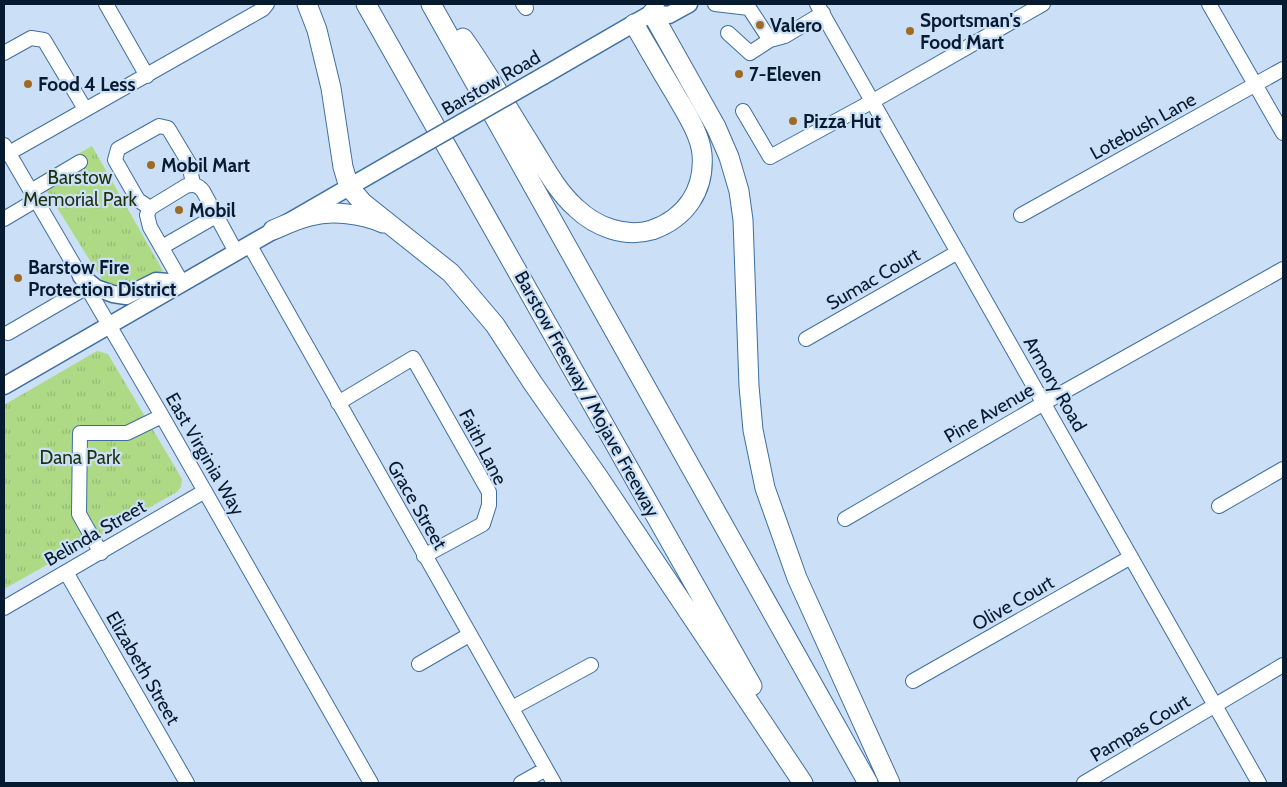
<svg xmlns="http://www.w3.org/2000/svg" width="1287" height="787" font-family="Cabin,sans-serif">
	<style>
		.park { fill: url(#park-tufts) }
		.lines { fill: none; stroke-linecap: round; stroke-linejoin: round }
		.minor-casing { stroke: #3f6fa1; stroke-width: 16 }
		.major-casing { stroke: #3f6fa1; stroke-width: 19 }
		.highway-casing { stroke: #3f6fa1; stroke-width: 21 }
		.minor { stroke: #fff; stroke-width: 14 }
		.major { stroke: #fff; stroke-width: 16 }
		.highway { stroke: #fff; stroke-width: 19 }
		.major-bridge-casing { stroke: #3f6fa1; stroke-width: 19; stroke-linecap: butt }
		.major-bridge { stroke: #fff; stroke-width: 16 }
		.poi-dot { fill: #9f6b23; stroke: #cbdff6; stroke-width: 2 }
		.labels { text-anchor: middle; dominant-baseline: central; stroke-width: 4.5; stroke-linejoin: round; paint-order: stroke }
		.poi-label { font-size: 19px; font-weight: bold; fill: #071b30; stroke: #cbdff6; text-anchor: start }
		.street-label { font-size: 19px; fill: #071b30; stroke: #cbdff6 }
		.park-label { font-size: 19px; fill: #1f310c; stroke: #cbdff6 }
	</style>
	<defs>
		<pattern id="park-tufts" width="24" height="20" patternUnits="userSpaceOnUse" patternTransform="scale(1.25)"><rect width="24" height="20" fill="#aeda86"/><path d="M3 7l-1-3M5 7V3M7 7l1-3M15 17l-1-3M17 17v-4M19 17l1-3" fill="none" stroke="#94ba74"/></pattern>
	</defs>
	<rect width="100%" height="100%" fill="#cbdff6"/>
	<path class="park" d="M92 146 163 271 121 292 102 280 38 177Z
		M97 351 108 354 182 479 181 487 177 492 4 589V405Z"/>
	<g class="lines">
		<g class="minor-casing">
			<path id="minor" d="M106 4 147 76
				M523 4 526 8
				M715 4 749 8 770 40 785 36 823 13
				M817 4 1259 783
				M1209 4 1283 133
				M728 33 750 53 770 40
				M4 53 31 38 44 40 85 109
				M743 111 770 157 873 101 1043 4
				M4 145 162 416 371 783
				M9 153 263 9 267 4
				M31 191 80 162
				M150 208 138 200 115 160 118 149 159 126 168 128 189 163 193 184
				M1021 215 1283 69
				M4 219 36 200
				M249 244 554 783
				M162 247 216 216
				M182 283 150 227 147 215 150 208 186 186C194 184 198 185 203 191L236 252
				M8 333 87 287
				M806 339 958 252
				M338 403 413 358 489 492V505L483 524 424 556
				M1219 506 1283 469
				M845 519 1044 403 1283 269
				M101 553 79 514 80 433H127L162 416
				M66 572 187 783
				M4 608 205 491
				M419 664 469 635
				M913 681 1131 557
				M512 708 591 665
				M521 783 546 769
				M1084 783 1283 665"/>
		</g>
		<g class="major-casing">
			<path id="major" d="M652 13 669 15 689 4
				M543 76 652 13 656 4
				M81 276 96 288 113 294 126 296 156 281 182 283
				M4 386 396 160"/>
		</g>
		<g class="highway-casing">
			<path id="highway" d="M307 4 317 30 331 88 343 167 349 187 363 203 451 273 495 325 532 382 599 478 803 783
				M366 4 752 686
				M431 4 868 783
				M652 13 716 127 729 157 739 191 743 220 749 386 753 430 765 488 797 578 890 783
				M463 38C488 73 509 111 532 147 545 168 557 191 576 208 596 227 625 238 652 230 686 218 705 190 702 154 700 133 684 110 674 92 660 69 647 46 634 24
				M273 230C285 225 297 219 310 216 332 210 362 214 383 223"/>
		</g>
		<use href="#minor" class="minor"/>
		<use href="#major" class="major"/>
		<use href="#highway" class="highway"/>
		<g class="major-bridge-casing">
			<path id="major-bridge" d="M396 160 543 76"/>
		</g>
		<use href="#major-bridge" class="major-bridge"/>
	</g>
	<g class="poi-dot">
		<circle cx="760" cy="25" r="5"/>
		<circle cx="910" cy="31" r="5"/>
		<circle cx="739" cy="74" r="5"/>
		<circle cx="28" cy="84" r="5"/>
		<circle cx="793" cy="121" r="5"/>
		<circle cx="151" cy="165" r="5"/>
		<circle cx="179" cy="210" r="5"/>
		<circle cx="18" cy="278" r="5"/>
	</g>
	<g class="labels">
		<g class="poi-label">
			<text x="920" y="20">Sportsman's<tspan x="920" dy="22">Food Mart</tspan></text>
			<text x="770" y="25">Valero</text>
			<text x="749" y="74">7-Eleven</text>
			<text x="38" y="84">Food 4 Less</text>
			<text x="803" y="121">Pizza Hut</text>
			<text x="161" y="165">Mobil Mart</text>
			<text x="189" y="210">Mobil</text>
			<text x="28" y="267">Barstow Fire<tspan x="28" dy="22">Protection District</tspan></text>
		</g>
		<g class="street-label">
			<text transform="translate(491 83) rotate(-30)">Barstow Road</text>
			<text transform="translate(1143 126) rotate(-29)">Lotebush Lane</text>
			<text transform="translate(873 279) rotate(-30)">Sumac Court</text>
			<text transform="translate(1055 384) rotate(60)">Armory Road</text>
			<text transform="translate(587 394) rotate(61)">Barstow Freeway / Mojave Freeway</text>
			<text transform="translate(989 413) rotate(-30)">Pine Avenue</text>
			<text transform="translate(483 447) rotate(63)">Faith Lane</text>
			<text transform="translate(205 454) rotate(60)">East Virginia Way</text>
			<text transform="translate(417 505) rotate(60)">Grace Street</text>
			<text transform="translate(95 533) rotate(-30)">Belinda Street</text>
			<text transform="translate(1013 603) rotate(-30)">Olive Court</text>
			<text transform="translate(143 668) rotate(60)">Elizabeth Street</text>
			<text transform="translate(1140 728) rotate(-31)">Pampas Court</text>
		</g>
		<g class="park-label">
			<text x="80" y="177">Barstow<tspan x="80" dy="22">Memorial Park</tspan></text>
			<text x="80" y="457">Dana Park</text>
		</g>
	</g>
	<rect width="1287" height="787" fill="none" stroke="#071b30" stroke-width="10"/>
</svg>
